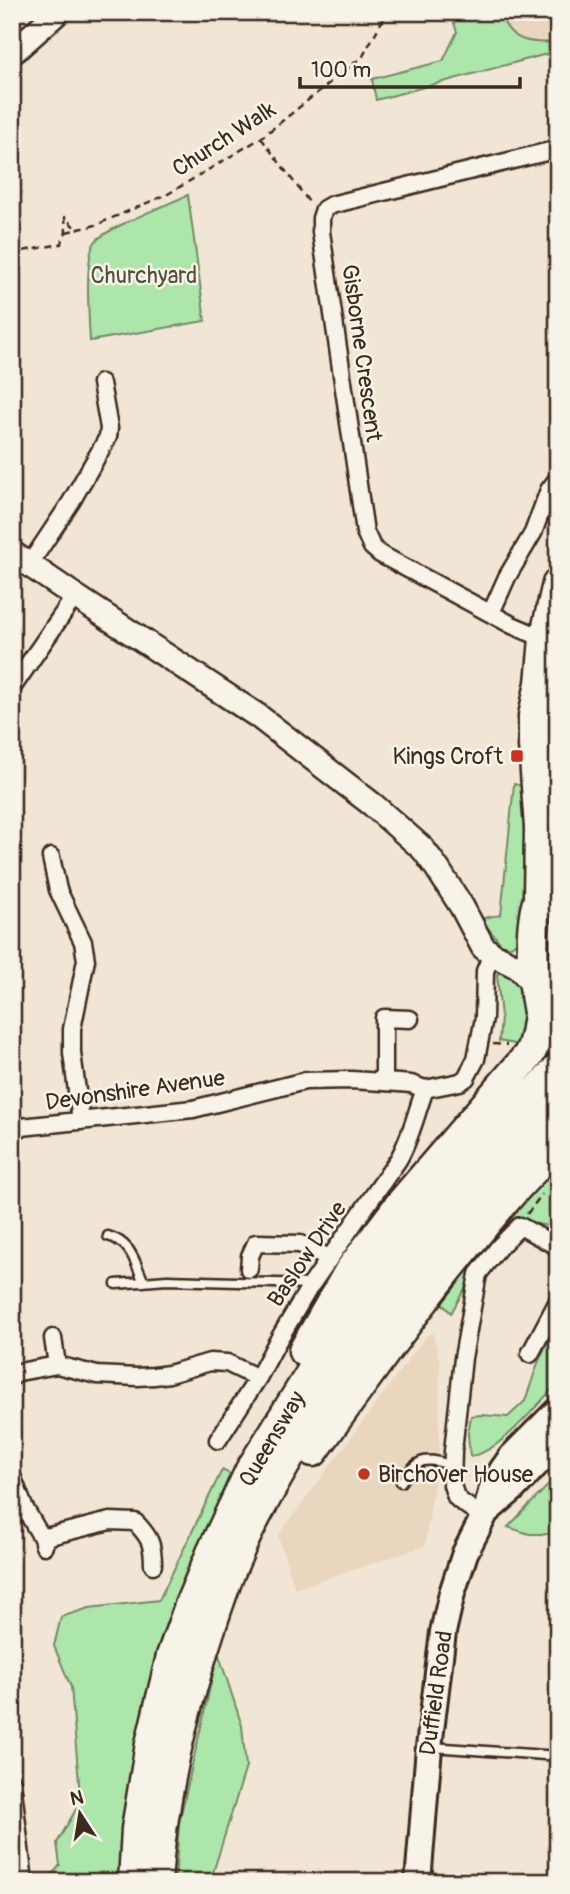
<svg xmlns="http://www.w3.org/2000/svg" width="570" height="1894" font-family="Pangolin,sans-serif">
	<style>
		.built { fill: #ead6be }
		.green { fill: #ade6ab; stroke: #748864; stroke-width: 2 }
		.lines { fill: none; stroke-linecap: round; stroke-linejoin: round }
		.lane-casing { stroke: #3b2a1e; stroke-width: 13 }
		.street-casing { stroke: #3b2a1e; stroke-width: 21 }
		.secondary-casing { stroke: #3b2a1e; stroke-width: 28 }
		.primary-casing { stroke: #3b2a1e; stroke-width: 30 }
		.highway-casing { stroke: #3b2a1e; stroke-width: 35 }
		.path { stroke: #3b2a1e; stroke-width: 2.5; stroke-dasharray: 7 5; stroke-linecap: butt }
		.lane { stroke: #f7f3e8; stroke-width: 8 }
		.street { stroke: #f7f3e8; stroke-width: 16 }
		.secondary { stroke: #f7f3e8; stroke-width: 23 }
		.primary { stroke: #f7f3e8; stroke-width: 24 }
		.highway { stroke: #f7f3e8; stroke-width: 30 }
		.poi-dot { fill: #c8321e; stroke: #f7f3e8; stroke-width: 2.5 }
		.labels { text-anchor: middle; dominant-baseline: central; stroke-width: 5; stroke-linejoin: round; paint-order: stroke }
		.street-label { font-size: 23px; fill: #3b2a1e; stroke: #f7f3e8 }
		.park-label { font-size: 23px; fill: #52503a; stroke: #f7f3e8 }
		.poi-label { font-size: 23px; fill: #3b2a1e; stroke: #f7f3e8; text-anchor: end }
	</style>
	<rect width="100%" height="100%" fill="#f1e6d5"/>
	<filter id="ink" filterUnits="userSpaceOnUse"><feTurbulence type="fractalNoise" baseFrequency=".0143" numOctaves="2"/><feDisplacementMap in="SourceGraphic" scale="14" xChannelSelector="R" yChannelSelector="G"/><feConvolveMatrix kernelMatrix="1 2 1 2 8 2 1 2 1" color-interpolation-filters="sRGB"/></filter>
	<g filter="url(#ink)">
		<path class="built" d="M498 12H558V51L511 39Z
			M433 1333 440 1361 439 1449 425 1546 295 1589 278 1536 426 1336Z"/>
		<path class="green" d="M450 12H500C508 42 530 44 558 42V51L376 100 372 79 443 61 457 32Z
			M188 195 205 321 90 341C89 320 84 257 95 242 106 228 169 204 188 195Z
			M514 784 523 786 527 800 524 936 511 946 502 945 487 927 483 918 501 915Z
			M507 969 526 986 525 1046 499 1041 501 1018 497 974Z
			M558 1160V1215L553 1227 518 1220 480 1262 451 1313 437 1298Z
			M558 1319V1383C538 1403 499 1454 470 1456L468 1434 471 1416 482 1415 508 1417 525 1401 538 1363Z
			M222 1470 230 1474C201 1543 167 1612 150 1685 135 1749 129 1816 120 1882H46L60 1865 57 1843 79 1804V1783L71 1687 54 1646 61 1617 89 1608 159 1600Z
			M558 1475V1534H529L508 1527Z
			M218 1652 242 1726 246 1767 212 1876 196 1882H175L179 1823Z"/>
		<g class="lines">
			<g class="lane-casing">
				<path id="lane" d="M12 409H15
					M108 1236C132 1243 134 1261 144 1282
					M116 1284 167 1280 312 1284
					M401 1482C417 1458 426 1456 452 1466
					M432 1747 558 1756"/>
			</g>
			<g class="street-casing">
				<path id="street" d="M29 565 71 502 108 437 109 428 101 383
					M491 613 507 577 533 533 549 490 558 478
					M545 639 512 625 380 554 372 547 365 532 321 232V218L324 209 331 205 558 149
					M12 688 75 596
					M51 857 58 890 83 942 86 960 72 1029V1053L81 1121
					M384 1082V1018L410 1019
					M12 1128 193 1109 305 1081 351 1080 399 1083 411 1084 425 1089 460 1082 466 1078 476 1059 484 1018 485 971 492 954
					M249 1269 250 1256 256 1243 300 1244 329 1258
					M53 1338 57 1365
					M530 1354 558 1301
					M12 1377 19 1372 57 1365 97 1375 137 1377 154 1376 169 1374 210 1362 227 1363 258 1378
					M218 1440 258 1378 276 1344 309 1288 398 1160C411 1138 416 1113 425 1089
					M12 1476 24 1507 42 1538 44 1546
					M483 1517 460 1501 456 1497 452 1485 453 1451 463 1358 478 1274 499 1247 520 1226 558 1247
					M42 1538 110 1521 135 1522C150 1537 153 1544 153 1565
					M12 1782 24 1882"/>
			</g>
			<g class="secondary-casing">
				<path id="secondary" d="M12 53 58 12
					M12 553 75 596 258 716 373 805 423 849 437 868 462 907 483 947 492 954 518 967 534 984"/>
			</g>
			<g class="primary-casing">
				<path id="primary" d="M486 1512 513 1489 558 1442
					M418 1882 429 1747 443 1632 452 1593 465 1553 486 1512 492 1488 502 1470 512 1456 558 1410"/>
			</g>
			<g class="highway-casing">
				<path id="highway" d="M539 899 540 828 534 745V716L541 683 545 639 558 584
					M545 1032C533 1001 527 927 540 897 542 892 545 887 548 883
					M304 1351 350 1271 400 1205 528 1056C536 1044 537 1028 539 1014
					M313 1451C362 1383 411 1314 464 1249 492 1215 524 1175 558 1146
					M134 1882 137 1829 151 1744 172 1656 191 1603 212 1553 251 1470 332 1340 376 1276 451 1184 558 1069
					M156 1882C161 1803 179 1725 203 1649 213 1619 222 1588 235 1559 253 1517 277 1477 300 1438 372 1318 460 1209 558 1110"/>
			</g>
			<path class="path" d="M261 138 309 202
				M66 232 96 225 168 194 261 138 363 56 382 21 393 12
				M12 253 61 244 66 232 65 217 77 230
				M493 1044 507 1045
				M527 1214 542 1194"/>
			<use href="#lane" class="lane"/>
			<use href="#street" class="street"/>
			<use href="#secondary" class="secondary"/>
			<use href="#primary" class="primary"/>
			<use href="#highway" class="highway"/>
		</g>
	</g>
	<g class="poi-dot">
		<rect x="510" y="749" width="14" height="14" rx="3.5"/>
		<circle cx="364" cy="1474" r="7"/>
	</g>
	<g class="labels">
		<g class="street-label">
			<text transform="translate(224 139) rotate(-33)">Church Walk</text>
			<text transform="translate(362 353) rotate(82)">Gisborne Crescent</text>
			<text transform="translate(135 1090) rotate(-8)">Devonshire Avenue</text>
			<text transform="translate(307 1254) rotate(-56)">Baslow Drive</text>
			<text transform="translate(272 1439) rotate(-59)">Queensway</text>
			<text transform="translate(436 1693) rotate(-82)">Duffield Road</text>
		</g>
		<g class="park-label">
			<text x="144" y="275">Churchyard</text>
		</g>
		<g class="poi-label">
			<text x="503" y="756">Kings Croft</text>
			<text x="378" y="1474" text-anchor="start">Birchover House</text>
		</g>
	</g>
	<rect width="570" height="1894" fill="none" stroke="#f7f3e8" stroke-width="42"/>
	<rect x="21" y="21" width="528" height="1852" fill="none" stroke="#3b2a1e" stroke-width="2.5" filter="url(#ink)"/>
	<g transform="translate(80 1814) rotate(348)" stroke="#f7f3e8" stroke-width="5" paint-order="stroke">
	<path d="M0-5L12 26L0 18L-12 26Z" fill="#3b2a1e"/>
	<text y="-10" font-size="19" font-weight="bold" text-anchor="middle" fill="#3b2a1e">N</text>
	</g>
	<path d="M300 77v10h220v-10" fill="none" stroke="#3b2a1e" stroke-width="3.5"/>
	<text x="311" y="77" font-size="21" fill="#3b2a1e" stroke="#f7f3e8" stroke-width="5" paint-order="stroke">100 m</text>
</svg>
